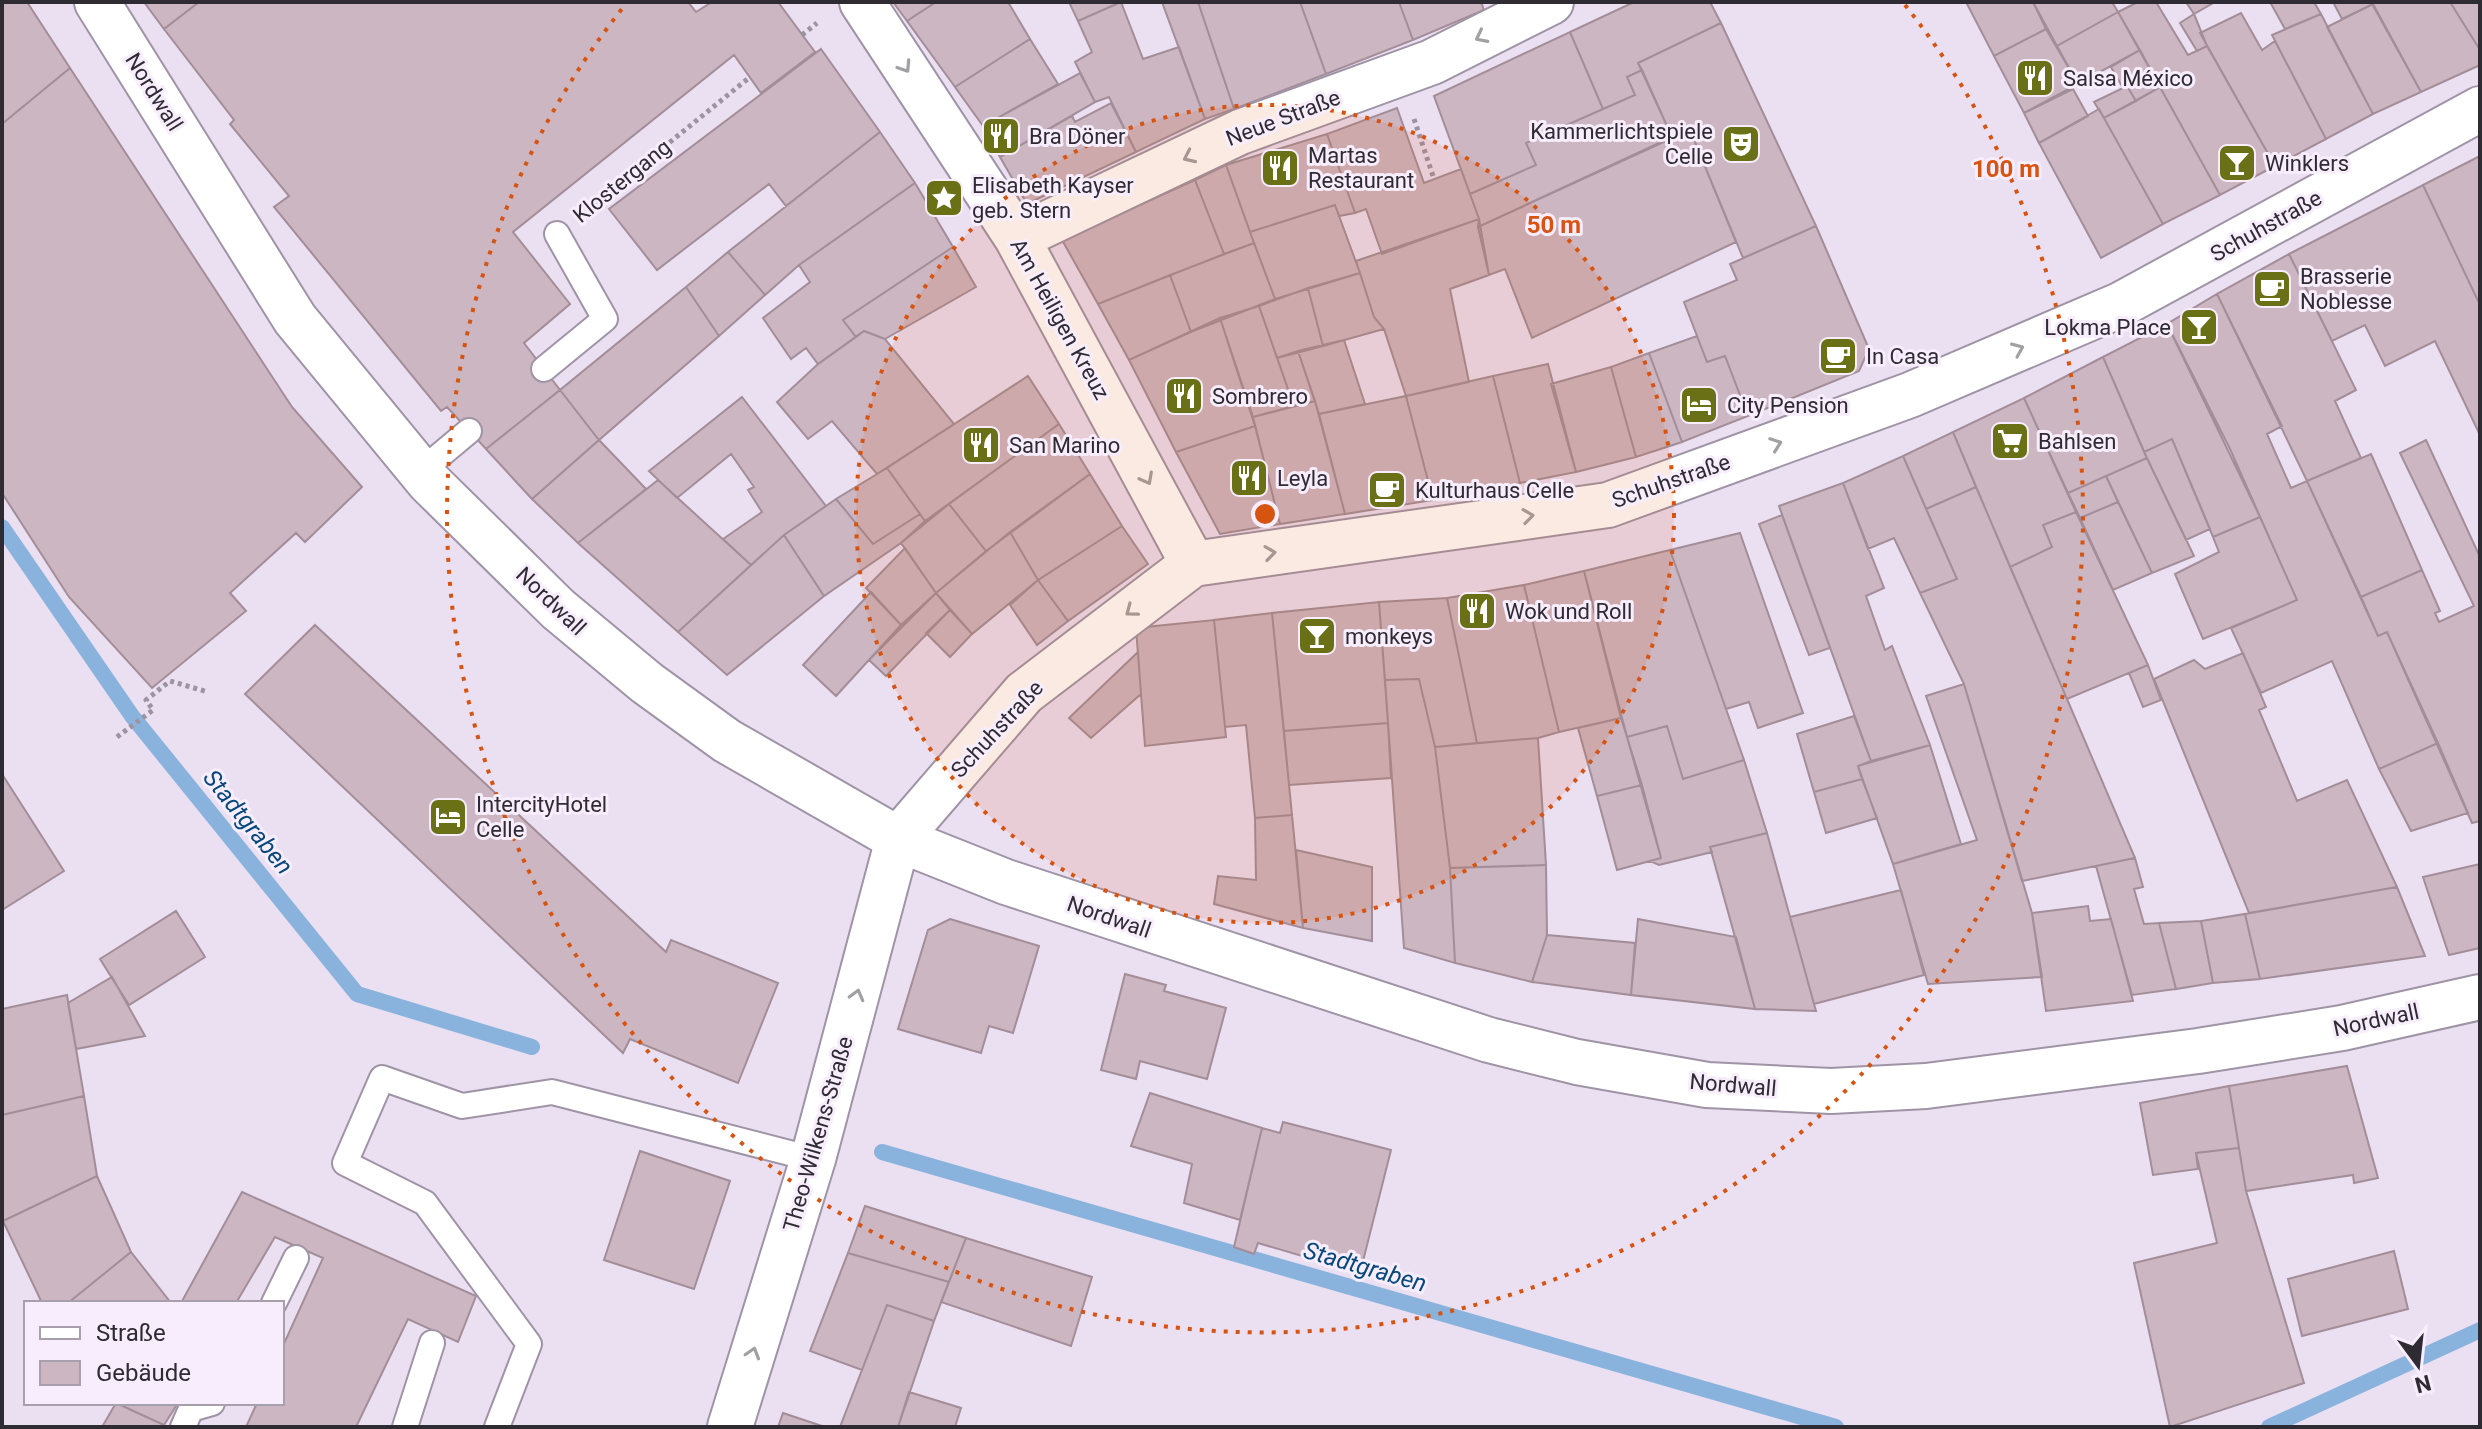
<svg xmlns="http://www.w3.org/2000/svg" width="2482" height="1429" font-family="Roboto,sans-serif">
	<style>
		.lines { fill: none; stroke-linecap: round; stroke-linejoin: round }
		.stream { stroke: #89b3dd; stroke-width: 16 }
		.building { fill: #ccb6c1; stroke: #a28d98; stroke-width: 2 }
		.lane-casing { stroke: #9f94a6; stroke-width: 28 }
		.street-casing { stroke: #9f94a6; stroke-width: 48 }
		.primary-casing { stroke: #9f94a6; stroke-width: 48 }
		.path { stroke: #9c93a1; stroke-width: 5; stroke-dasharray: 4 4; stroke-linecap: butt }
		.lane { stroke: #fff; stroke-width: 24 }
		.street { stroke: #fff; stroke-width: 44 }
		.primary { stroke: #fff; stroke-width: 44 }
		.oneway { stroke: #a1a0a3 }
		.ring { fill: none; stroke: #d65410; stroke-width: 4; stroke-dasharray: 4 8 }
		.labels { text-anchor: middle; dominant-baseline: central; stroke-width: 6; stroke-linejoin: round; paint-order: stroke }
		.poi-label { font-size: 22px; fill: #2f2b32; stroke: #f7edfc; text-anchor: start }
		.street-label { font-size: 22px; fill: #2f2b32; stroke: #f7edfc }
		.water-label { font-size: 24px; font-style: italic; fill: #05477b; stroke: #f7edfc }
		.centre { fill: #d65410; stroke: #f7edfc; stroke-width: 4 }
		.ring-label { font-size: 24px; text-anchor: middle; font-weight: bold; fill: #d65410; stroke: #f7edfc; stroke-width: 6; stroke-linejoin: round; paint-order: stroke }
	</style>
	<rect width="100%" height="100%" fill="#ebdff2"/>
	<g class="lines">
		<path class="stream" d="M2 527 132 716 357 994 532 1047
			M882 1152 1836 1427
			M2269 1427 2480 1330"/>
	</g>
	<path class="building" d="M2 2H27L70 68 2 124Z
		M144 2H199L164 29Z
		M199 2H688L696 12 712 2H778L815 52 761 93 734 55 513 232 570 304 524 343 560 390 486 449 447 407 441 411 274 207 289 196 230 124 234 120 164 29Z
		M893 2H936L907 21Z
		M936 2H1008L1030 39 955 87 907 21Z
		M1069 2H1121L1078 21Z
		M1121 2 1143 59 1179 47 1205 119 1136 152 1109 97 1095 102 1075 62 1092 52 1078 21Z
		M1162 2H1198L1234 109 1205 119Z
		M1198 2H1300L1326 74 1234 109Z
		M1300 2H1399L1413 40 1326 74Z
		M1399 2H1481L1484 10 1413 40Z
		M1634 2H1710L1721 23 1638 63 1642 70 1627 77 1635 95 1603 109 1570 32Z
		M1966 2H2033L2046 29 1994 56Z
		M2033 2H2112L2118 12 2057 46Z
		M2138 2H2156L2188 55 2207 46 2275 166 2220 195 2118 12Z
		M2186 2H2215L2194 14Z
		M2270 2H2314L2321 14 2285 29Z
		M2333 2H2371L2373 4 2342 19Z
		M2371 2H2450L2480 50V65L2421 92Z
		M2450 2H2480V50Z
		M2373 4 2421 92 2373 114 2327 27Z
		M2118 12 2140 50 2078 84 2057 46Z
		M2241 13 2262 50 2275 41 2326 139 2275 166 2200 33Z
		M2194 14 2207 46 2197 51 2180 23Z
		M2321 14 2373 114 2326 139 2272 35Z
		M1721 23 1816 226 1743 258 1690 130 1672 137 1638 63Z
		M2046 29 2078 84 2024 113 1994 56Z
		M1570 32 1603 109 1526 143 1536 165 1470 194 1434 96Z
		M1030 39 1058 84 983 126 955 87Z
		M821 49 880 132 786 206 769 184 657 270 609 209Z
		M2140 50 2160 87 2136 101 2127 86 2123 88 2111 67Z
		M70 68 292 407 362 487 305 542 296 533 230 593 246 611 152 688 69 597 2 493V124Z
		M1642 70 1672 137 1478 227 1479 219 1470 194 1536 165 1526 143 1635 95 1627 77Z
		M1080 73 1095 102 1000 157 983 126Z
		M2127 86 2136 101 2104 118 2094 102Z
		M2160 87 2220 195 2163 224 2104 118Z
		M2073 89 2088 116 2039 143 2024 113Z
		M1111 103 1136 152 1027 204 1000 157 1072 116 1075 122Z
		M1397 108 1424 183 1461 169 1479 219 1382 254 1366 209 1355 213 1327 134Z
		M2099 109 2163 224 2101 258 2039 143Z
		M1690 130 1736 242 1532 338 1505 269 1489 275 1478 227Z
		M880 132 915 183 799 265 765 295 728 252Z
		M1327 134 1355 213 1339 216 1335 205 1250 232 1226 165Z
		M2480 156V305L2423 185Z
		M1226 165 1254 243 1224 254 1195 180Z
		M1195 180 1224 254 1098 304 1062 240Z
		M915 183 953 247 843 320 856 337 818 364 806 348 791 359 763 318 810 282 799 265Z
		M2423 185 2480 305V435L2435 341 2385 366 2365 325 2332 341 2289 254Z
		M1335 205 1360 273 1275 299 1250 232Z
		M1479 219 1489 275 1450 289 1469 382 1406 396 1384 329 1374 317 1356 261Z
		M1816 226 1869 349 1859 371 1748 416 1725 356 1707 362 1684 302 1737 280 1730 264Z
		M1254 243 1275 299 1191 332 1170 275Z
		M953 247 976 287 885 339 864 331 856 337 843 320Z
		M728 252 765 295 719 336 686 287Z
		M2289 254 2356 390 2335 401 2361 458 2307 481 2217 294Z
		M1360 273 1374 317 1384 329 1323 346 1308 288Z
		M1170 275 1191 332 1129 360 1098 304Z
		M686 287 719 336 599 440 560 390Z
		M1308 288 1323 346 1277 358 1259 306Z
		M2217 294 2282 426 2267 434 2291 488 2307 481 2378 636 2387 632 2438 743 2379 769 2332 661 2261 693 2231 628 2297 600 2230 449 2167 324Z
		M1259 306 1294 406 1253 417 1220 318Z
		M1220 318 1255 426 1176 452 1129 360Z
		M2167 324 2260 517 2213 537 2172 439 2144 452 2103 357Z
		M864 331 885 339 954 424 877 474 832 421 808 439 777 402 818 364Z
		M1697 336 1707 362 1725 356 1748 416 1682 442 1649 353Z
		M1344 340 1365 404 1319 414 1298 351Z
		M1298 351 1315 401 1294 406 1277 358Z
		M1649 353 1682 442 1636 457 1611 367Z
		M2103 357 2147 458 2068 493 2024 398Z
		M1548 364 1576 472 1520 483 1493 376Z
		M1611 367 1636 457 1576 472 1551 384Z
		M1028 376 1059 424 925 521 887 468Z
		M1493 376 1520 483 1433 500 1406 396Z
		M560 390 599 440 532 499 486 449Z
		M1406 396 1433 500 1345 514 1319 414Z
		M742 397 826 506 784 535 751 565 723 539 762 512 748 490 754 487 731 454 677 498 649 471Z
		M2024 398 2076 512 2043 525 2052 547 2010 567 1953 432Z
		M1315 401 1345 514 1280 524 1253 417Z
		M1059 424 1090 474 986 551 949 504Z
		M1255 426 1280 524 1220 534 1176 452Z
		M1953 432 1976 487 1926 509 1903 456Z
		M2172 439 2210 529 2186 540 2144 452Z
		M599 440 646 489 578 543 532 499Z
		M2426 440 2480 557V821L2472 823 2387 632 2378 636 2361 597 2422 570 2440 611 2435 613 2439 622 2474 606 2400 453Z
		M2371 454 2422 570 2361 597 2307 481Z
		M1903 456 1957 579 1920 593 1894 538 1868 549 1843 483Z
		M2147 458 2194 556 2152 573 2106 476Z
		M887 468 920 514 873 544 836 499Z
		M1090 474 1122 526 1038 580 1010 532Z
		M2106 476 2118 502 2080 518 2068 493Z
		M658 480 751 565 678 632 578 543Z
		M1843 483 1884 588 1866 596 1885 650 1892 646 1930 745 1871 761 1779 506Z
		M1976 487 2067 699 2135 858 2022 881 1964 684 1920 593 1957 579 1926 509Z
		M836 499 873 544 920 514 925 521 901 543 824 596 784 535Z
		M2118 502 2152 573 2113 590 2080 518Z
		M949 504 986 551 936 593 901 543Z
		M2076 512 2148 665 2067 699 2010 567 2052 547 2043 525Z
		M1782 515 1830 648 1809 655 1759 524Z
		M2260 517 2297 600 2203 639 2175 574 2219 552 2213 537Z
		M1122 526 1148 564 1068 621 1038 580Z
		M1010 532 1038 580 972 634 936 593Z
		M1740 533 1803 713 1758 728 1749 702 1726 709 1670 550Z
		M784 535 824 596 727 675 678 632Z
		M905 548 936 593 901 625 866 588Z
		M1670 550 1744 760 1683 779 1667 726 1627 737 1584 571Z
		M1584 571 1621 718 1559 732 1524 585Z
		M1038 580 1068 621 1037 645 1010 605Z
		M1524 585 1559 732 1538 738 1477 743 1447 598Z
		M871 592 901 625 836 696 803 665Z
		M936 593 950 610 886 676 869 660Z
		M1447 598 1477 743 1435 747 1419 679 1385 680 1379 602Z
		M1379 602 1388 723 1284 731 1272 613Z
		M950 610 972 634 950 657 926 633Z
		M1272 613 1292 815 1255 818 1246 725 1225 727 1214 620Z
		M1214 620 1226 737 1145 746 1136 628Z
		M315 625 666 952 671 940 778 983 738 1083 630 1039 623 1053 245 694Z
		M1138 652 1141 694 1091 738 1069 718Z
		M2243 653 2266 707 2259 710 2297 801 2347 780 2397 887 2249 913 2154 679 2194 660 2205 669Z
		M2148 665 2161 700 2143 707 2129 673Z
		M1419 679 1435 747 1450 868 1455 963 1404 948 1385 680Z
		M1964 684 2032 913 2042 977 1928 984 1893 864 1977 840 1926 696Z
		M1854 716 1871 761 1858 766 1862 779 1814 792 1797 734Z
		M1621 718 1642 785 1597 796 1578 728Z
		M1388 723 1391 778 1289 785 1284 731Z
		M1667 726 1683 779 1744 760 1767 833 1710 847 1712 852 1659 865 1650 861 1661 858 1627 737Z
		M1538 738 1546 865 1450 868 1435 747Z
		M2438 743 2468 813 2411 831 2379 769Z
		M1930 745 1961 844 1893 864 1858 766Z
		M2 774 64 871 2 910Z
		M1862 779 1877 818 1826 833 1814 792Z
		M1642 785 1661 858 1617 870 1597 796Z
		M1292 815 1303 928 1214 904 1218 876 1256 880 1255 818Z
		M1767 833 1814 1004 1816 1011 1755 1009 1710 847Z
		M1296 850 1372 867V941L1303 928Z
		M2135 858 2143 887 2134 889 2144 924 2159 923 2176 989 2132 995 2096 866Z
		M2480 864V948L2449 955 2423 877Z
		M1546 865 1547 935 1532 982 1455 963 1450 868Z
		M2397 887 2425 956 2260 979 2245 914Z
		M1901 890 1924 975 1814 1004 1790 917Z
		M2088 906 2090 921 2111 919 2133 1001 2046 1011 2032 913Z
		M176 911 205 957 129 1005 100 959Z
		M2245 914 2260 979 2213 983 2201 921Z
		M950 919 1039 946 1013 1033 989 1026 981 1053 898 1029 928 930Z
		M1638 919 1736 937 1755 1009 1631 995Z
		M2201 921 2213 983 2176 989 2159 923Z
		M1547 935 1635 943 1631 995 1532 982Z
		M1125 974 1166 985 1164 991 1226 1008 1207 1079 1140 1061 1136 1079 1101 1070Z
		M112 977 145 1036 76 1049 68 1003Z
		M67 995 84 1096 2 1115V1009Z
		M2347 1066 2378 1178 2354 1183 2353 1175 2246 1191 2229 1086Z
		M2229 1086 2239 1148 2196 1153 2198 1169 2153 1175 2140 1103Z
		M1150 1093 1262 1128 1240 1220 1184 1203 1192 1164 1131 1146Z
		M84 1096 97 1176 3 1221 2 1115Z
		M1283 1122 1391 1150 1360 1273 1258 1243 1254 1254 1234 1247 1262 1128 1280 1133Z
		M2239 1148 2246 1191 2304 1383 2170 1427 2134 1263 2217 1243 2196 1153Z
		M640 1151 730 1181 694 1289 604 1260Z
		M97 1176 131 1252 68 1303H42L3 1221Z
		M242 1192 476 1296 458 1342 408 1319 356 1427H246L257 1403H282V1348L323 1258 275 1237 236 1303H181Z
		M865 1206 966 1238 949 1282 848 1253Z
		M966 1238 1092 1277 1071 1346 941 1302Z
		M2394 1251 2408 1309 2302 1336 2288 1279Z
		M131 1252 171 1303H68Z
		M848 1253 949 1282 934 1321 887 1305 862 1370 810 1351Z
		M887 1305 934 1321 898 1427H840Z
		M909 1392 961 1408 955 1427H898Z
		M116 1403 164 1425 163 1427H102Z
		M116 1403H178L164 1425Z
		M783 1413 825 1427H778Z"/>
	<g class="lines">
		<g class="lane-casing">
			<path id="lane" d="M544 369 605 319 557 234
				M420 472 469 431
				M274 1303 296 1258
				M183 1427 191 1409 212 1403
				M405 1427 432 1343
				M497 1427 529 1344 425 1203 345 1163 382 1078 462 1106 552 1092 813 1159"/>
		</g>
		<g class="street-casing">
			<path id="street" d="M862 2 1017 238 1193 564
				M1017 238 1240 132 1432 62 1551 2
				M730 1427 813 1159 898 839 1024 693 1193 564 1608 505 1910 395 2120 305 2480 109"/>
		</g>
		<g class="primary-casing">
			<path id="primary" d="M97 2 295 319 429 482 558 609 647 683 727 741 898 839 1006 882 1489 1040 1577 1062 1707 1085 1831 1091 1926 1086 2198 1051 2342 1028 2480 997"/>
		</g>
		<path class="path" d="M802 35 817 23
			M1414 119 1434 179
			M589 208 750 77
			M117 737 153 710 146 700 170 681 208 692"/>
		<use href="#lane" class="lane"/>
		<use href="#street" class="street"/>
		<use href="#primary" class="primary"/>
	</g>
	<defs><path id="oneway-chevron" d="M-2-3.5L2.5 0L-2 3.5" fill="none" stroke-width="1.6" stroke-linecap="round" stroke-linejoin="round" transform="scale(2)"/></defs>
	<g class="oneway">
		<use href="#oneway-chevron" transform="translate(1481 37) rotate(153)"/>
		<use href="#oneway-chevron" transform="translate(905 67) rotate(57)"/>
		<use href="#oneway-chevron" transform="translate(1189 157) rotate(155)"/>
		<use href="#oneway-chevron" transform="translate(2018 349) rotate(-23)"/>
		<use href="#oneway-chevron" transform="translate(1776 444) rotate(-20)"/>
		<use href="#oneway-chevron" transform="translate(1147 479) rotate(62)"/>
		<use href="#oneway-chevron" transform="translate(1528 516) rotate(-8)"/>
		<use href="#oneway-chevron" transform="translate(1270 553) rotate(-8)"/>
		<use href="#oneway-chevron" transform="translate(1131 611) rotate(143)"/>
		<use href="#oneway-chevron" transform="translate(857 995) rotate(-75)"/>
		<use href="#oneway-chevron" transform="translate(753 1353) rotate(-73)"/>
	</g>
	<circle cx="1265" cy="514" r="409" fill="#d65410" fill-opacity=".12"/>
	<g class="ring">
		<circle cx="1265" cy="514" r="409"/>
		<path d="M1905 5A818 818 0 1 1 625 5"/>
	</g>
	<defs>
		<g id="restaurant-square" transform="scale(2)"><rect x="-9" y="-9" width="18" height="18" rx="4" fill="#6a7016" stroke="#f7edfc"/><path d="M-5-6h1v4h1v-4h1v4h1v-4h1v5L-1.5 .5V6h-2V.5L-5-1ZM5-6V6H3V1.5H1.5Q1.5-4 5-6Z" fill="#fff"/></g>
		<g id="theatre-square" transform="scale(2)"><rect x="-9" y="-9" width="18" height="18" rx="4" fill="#6a7016" stroke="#f7edfc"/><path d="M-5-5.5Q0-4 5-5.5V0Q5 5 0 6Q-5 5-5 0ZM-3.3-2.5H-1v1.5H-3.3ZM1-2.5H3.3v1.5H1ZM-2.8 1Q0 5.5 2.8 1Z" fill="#fff"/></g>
		<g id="bar-square" transform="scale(2)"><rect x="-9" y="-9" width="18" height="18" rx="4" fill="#6a7016" stroke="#f7edfc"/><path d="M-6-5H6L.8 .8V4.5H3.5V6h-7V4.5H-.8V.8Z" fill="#fff"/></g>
		<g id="sight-square" transform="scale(2)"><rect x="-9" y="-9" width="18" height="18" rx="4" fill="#6a7016" stroke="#f7edfc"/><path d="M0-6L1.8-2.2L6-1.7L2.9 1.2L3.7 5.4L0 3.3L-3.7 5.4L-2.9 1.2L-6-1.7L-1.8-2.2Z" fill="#fff"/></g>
		<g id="cafe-square" transform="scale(2)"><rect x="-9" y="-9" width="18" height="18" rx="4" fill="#6a7016" stroke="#f7edfc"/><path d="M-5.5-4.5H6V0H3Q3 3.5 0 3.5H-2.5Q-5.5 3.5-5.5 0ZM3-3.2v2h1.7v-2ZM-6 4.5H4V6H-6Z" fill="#fff"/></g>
		<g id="hotel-square" transform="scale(2)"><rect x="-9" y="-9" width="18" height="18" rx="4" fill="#6a7016" stroke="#f7edfc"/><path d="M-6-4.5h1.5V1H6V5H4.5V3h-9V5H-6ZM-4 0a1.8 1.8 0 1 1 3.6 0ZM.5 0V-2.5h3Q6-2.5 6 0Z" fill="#fff"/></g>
		<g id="supermarket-square" transform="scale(2)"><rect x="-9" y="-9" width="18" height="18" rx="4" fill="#6a7016" stroke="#f7edfc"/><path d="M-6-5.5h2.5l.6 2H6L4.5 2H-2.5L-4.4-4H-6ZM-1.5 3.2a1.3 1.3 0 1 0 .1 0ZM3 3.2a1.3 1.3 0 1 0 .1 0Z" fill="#fff"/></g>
	</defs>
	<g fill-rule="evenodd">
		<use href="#restaurant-square" x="2035" y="78"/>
		<use href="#restaurant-square" x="1001" y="136"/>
		<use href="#theatre-square" x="1741" y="144"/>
		<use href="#bar-square" x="2237" y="163"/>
		<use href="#restaurant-square" x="1280" y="168"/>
		<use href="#sight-square" x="944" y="198"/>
		<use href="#cafe-square" x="2272" y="289"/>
		<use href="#bar-square" x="2199" y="327"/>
		<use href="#cafe-square" x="1838" y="356"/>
		<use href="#restaurant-square" x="1184" y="396"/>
		<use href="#hotel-square" x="1699" y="405"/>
		<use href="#supermarket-square" x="2010" y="441"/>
		<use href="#restaurant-square" x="981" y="445"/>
		<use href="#restaurant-square" x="1249" y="478"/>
		<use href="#cafe-square" x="1387" y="490"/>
		<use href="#restaurant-square" x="1477" y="611"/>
		<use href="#bar-square" x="1317" y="636"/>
		<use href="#hotel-square" x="448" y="817"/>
	</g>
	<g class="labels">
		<g class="poi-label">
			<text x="2063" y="78">Salsa México</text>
			<text x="1713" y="131" text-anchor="end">Kammerlichtspiele<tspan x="1713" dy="25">Celle</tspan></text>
			<text x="1029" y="136">Bra Döner</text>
			<text x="1308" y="155">Martas<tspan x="1308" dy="25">Restaurant</tspan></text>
			<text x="2265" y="163">Winklers</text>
			<text x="972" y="185">Elisabeth Kayser<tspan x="972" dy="25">geb. Stern</tspan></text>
			<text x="2300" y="276">Brasserie<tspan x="2300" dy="25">Noblesse</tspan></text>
			<text x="2171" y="327" text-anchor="end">Lokma Place</text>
			<text x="1866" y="356">In Casa</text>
			<text x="1212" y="396">Sombrero</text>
			<text x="1727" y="405">City Pension</text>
			<text x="2038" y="441">Bahlsen</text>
			<text x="1009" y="445">San Marino</text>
			<text x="1277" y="478">Leyla</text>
			<text x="1415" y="490">Kulturhaus Celle</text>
			<text x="1505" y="611">Wok und Roll</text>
			<text x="1345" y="636">monkeys</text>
			<text x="476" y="804">IntercityHotel<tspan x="476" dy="25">Celle</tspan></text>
		</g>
		<g class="street-label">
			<text transform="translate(154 92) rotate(58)">Nordwall</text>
			<text transform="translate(1283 118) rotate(-21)">Neue Straße</text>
			<text transform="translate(622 181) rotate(-39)">Klostergang</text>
			<text transform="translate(2266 226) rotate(-29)">Schuhstraße</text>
			<text transform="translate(1060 319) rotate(61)">Am Heiligen Kreuz</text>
			<text transform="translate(1671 481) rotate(-19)">Schuhstraße</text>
			<text transform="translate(551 601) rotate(44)">Nordwall</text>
			<text transform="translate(997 729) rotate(-47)">Schuhstraße</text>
			<text transform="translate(1109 917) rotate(19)">Nordwall</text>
			<text transform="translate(2376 1020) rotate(-12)">Nordwall</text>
			<text transform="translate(1733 1085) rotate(5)">Nordwall</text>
			<text transform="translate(818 1134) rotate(-74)">Theo-Wilkens-Straße</text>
		</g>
		<g class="water-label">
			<text transform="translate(248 822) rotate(51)">Stadtgraben</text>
			<text transform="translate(1365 1267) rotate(16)">Stadtgraben</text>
		</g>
	</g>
	<circle cx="1265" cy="514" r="12" class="centre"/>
	<g class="ring-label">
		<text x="2006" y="177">100 m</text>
		<text x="1554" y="233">50 m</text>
	</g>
	<rect width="2482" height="1429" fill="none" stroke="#2f2b32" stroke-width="8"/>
	<rect x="24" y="1301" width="260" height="104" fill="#f7edfc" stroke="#a79fab" stroke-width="2"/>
	<rect x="40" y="1327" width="40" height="12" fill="#ffffff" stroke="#a79fab" stroke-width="2"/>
	<text x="96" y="1341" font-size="24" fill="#2f2b32">Straße</text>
	<rect x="40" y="1361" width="40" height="24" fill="#ccb6c1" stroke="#a79fab" stroke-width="2"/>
	<text x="96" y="1381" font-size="24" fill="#2f2b32">Gebäude</text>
	<g transform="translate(2418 1365) rotate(165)" stroke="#f7edfc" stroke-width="6" paint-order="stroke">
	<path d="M0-6L14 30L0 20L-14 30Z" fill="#2f2b32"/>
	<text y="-12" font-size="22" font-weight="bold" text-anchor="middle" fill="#2f2b32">N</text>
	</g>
</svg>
